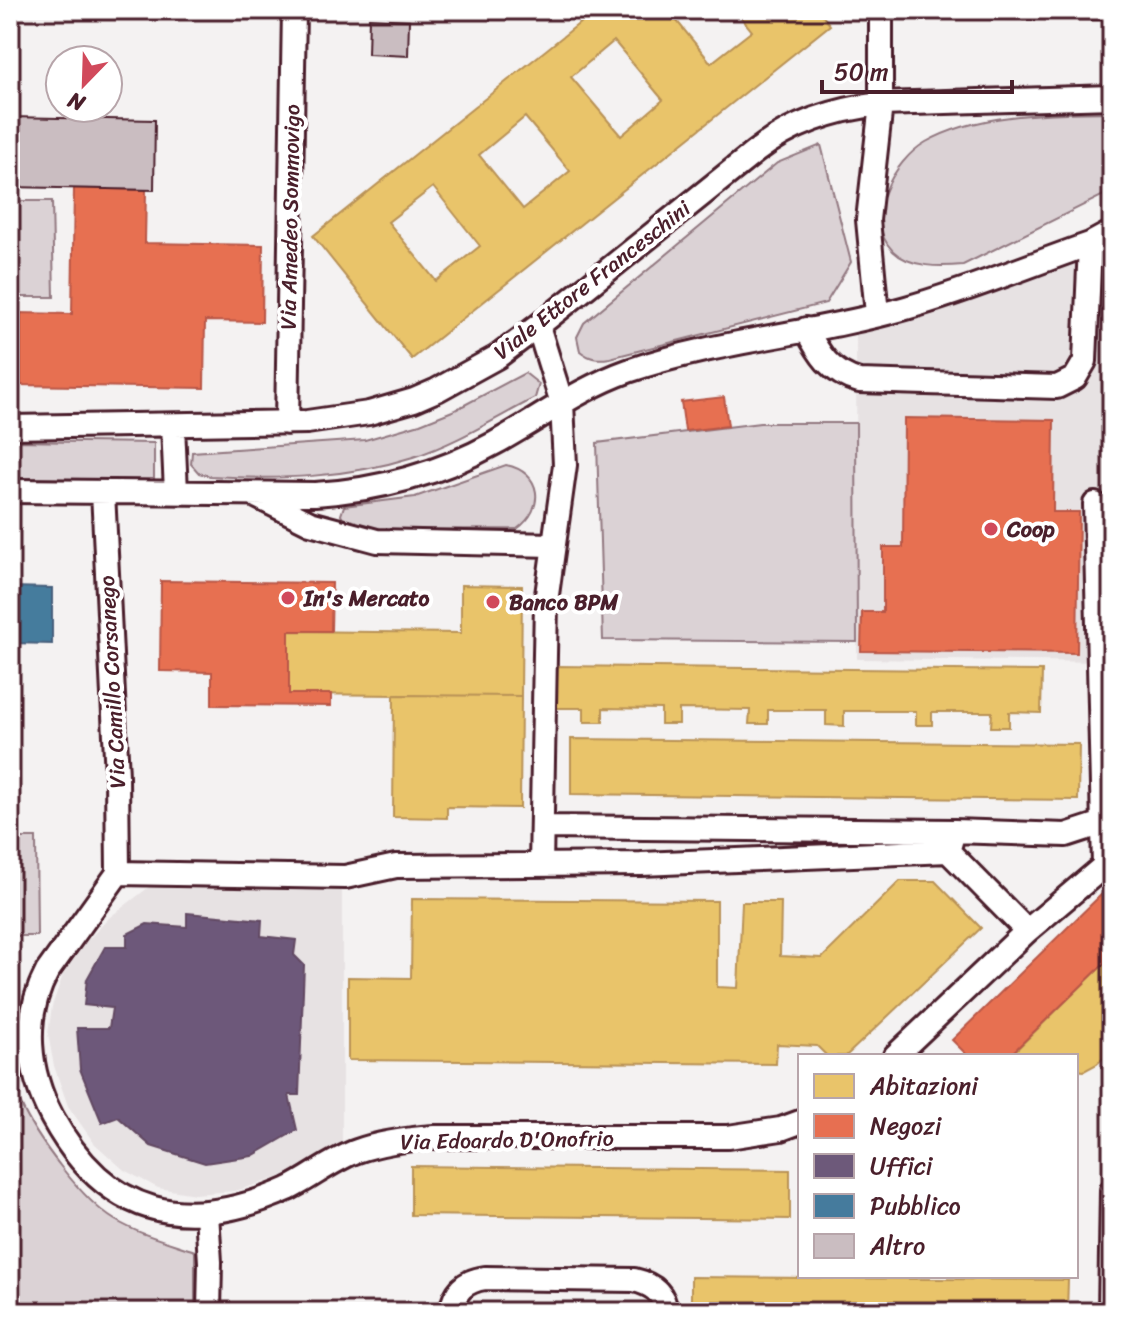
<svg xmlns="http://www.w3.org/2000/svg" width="1122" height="1322" font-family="Sriracha,sans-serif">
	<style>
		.built { fill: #e7e2e3 }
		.green { fill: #dbd2d5; stroke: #927880; stroke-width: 2 }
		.homes { fill: #e9c46a; stroke: #b99257; stroke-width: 2; fill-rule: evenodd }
		.shops { fill: #e76f51; stroke: #b85746; stroke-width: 2 }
		.offices { fill: #6d597a; stroke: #624862; stroke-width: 2 }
		.public { fill: #457b9d; stroke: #465f7b; stroke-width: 2 }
		.building { fill: #cabdc1; stroke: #4a1f2b; stroke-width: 2 }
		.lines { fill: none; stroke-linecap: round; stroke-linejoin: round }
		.street-casing { stroke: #4a1f2b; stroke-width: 28 }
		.street { stroke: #fff; stroke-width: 22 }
		.poi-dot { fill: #d1495b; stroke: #fff; stroke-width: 3 }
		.labels { text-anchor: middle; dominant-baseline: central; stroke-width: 8; stroke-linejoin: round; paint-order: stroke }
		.street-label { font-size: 22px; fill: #4a1f2b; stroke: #fff }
		.poi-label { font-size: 22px; font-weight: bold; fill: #4a1f2b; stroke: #fff; text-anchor: start }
	</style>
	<rect width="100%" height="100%" fill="#f4f2f2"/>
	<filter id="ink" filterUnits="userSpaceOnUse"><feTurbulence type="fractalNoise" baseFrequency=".0125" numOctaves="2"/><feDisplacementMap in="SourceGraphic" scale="16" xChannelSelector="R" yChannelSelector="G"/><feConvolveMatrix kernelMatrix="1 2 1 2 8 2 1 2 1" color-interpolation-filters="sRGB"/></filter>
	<g filter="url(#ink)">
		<path class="built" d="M1104 242 1108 662 857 659 856 325Z
			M153 884 342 888V1147L277 1178 235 1191 195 1194 158 1188 124 1170 94 1143 68 1106 54 1066 48 1034 52 1006 63 975 86 942 110 917Z"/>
		<path class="green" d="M1112 112V191L963 265C941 267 910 268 893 251 861 219 894 160 926 142 979 112 1053 113 1112 112Z
			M821 145 851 262 826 303 610 358C597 360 590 359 580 351L577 337 584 323 777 163Z
			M10 201H52L54 297H10Z
			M525 373 539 384 535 398C496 418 455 444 413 457 347 478 278 480 210 476L199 473 191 464 192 452 365 440 420 424 455 410Z
			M760 423H856L857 642 603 640 597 443Z
			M10 441 154 443V480L10 478Z
			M506 465C542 472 546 508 517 529L358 530 346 526 341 515 344 506 415 497Z
			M10 838H36L37 936H10Z
			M10 1042C12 1060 13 1085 20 1102 35 1137 83 1201 115 1220 140 1235 169 1242 195 1251V1312H10Z"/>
		<path class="homes" d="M596 10H668L711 63 752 31 735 10H818L830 25 412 359 313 236ZM614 41 663 100 621 136 571 77ZM525 117 570 171 523 209 479 155ZM433 187 480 246 436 281 388 222Z
			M461 585 522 586 521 696 289 694V631L461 633Z
			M555 666 1042 671 1041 713 1009 712V727H991L992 712H932V725H916V711H844V726L826 725V710H768V724H749L750 710 679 709V724H661V709L603 708V722H584V708H555Z
			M394 695 521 696 520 808 447 807V818L393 817Z
			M571 739 1079 744 1078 800 571 794Z
			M900 881H935L981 928 846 1056H827L817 1046 777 1044 776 1064 348 1060V977L411 978 412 899 717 901V987L738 988 742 902H781L780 956 822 958Z
			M1112 956V1050L1097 1064 1084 1071 1076 1070V1056H1010Z
			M411 1166 790 1170V1219L411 1215Z
			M691 1277 1068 1280 1067 1312H691Z"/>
		<path class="shops" d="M74 188 146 190 145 243 263 245 262 322 205 321 204 388 16 385 17 313 72 314Z
			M724 397 728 426 685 431 681 402Z
			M904 418 1054 420 1053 512H1079L1077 653 861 651 862 612H883V547H903Z
			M161 581 332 583 331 631H289V694H331V706L212 705V672L160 671Z
			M1106 890H1112V956L1009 1056H968L952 1040Z"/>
		<path class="offices" d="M187 913 262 920 261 936 296 940 294 955 304 965 299 1095H289L297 1130 252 1156 205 1163 151 1146 118 1117 102 1123 80 1069 77 1028H109L112 1008 84 1005 87 979 105 947H127V934L147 924 187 927Z"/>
		<path class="public" d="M10 587 52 588V644L10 643Z"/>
		<path class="building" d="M914 10H1112V20L913 18Z
			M369 18 409 20 408 56 368 54Z
			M10 117 155 120 154 190 10 187Z"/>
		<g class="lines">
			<g class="street-casing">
				<path id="street" d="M877 314 868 220 881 104V10
					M538 326 562 403 565 465 546 602 541 865
					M806 329C819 354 830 373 859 381L1057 387 1075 378 1085 361 1090 244
					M287 423 294 10
					M173 426 176 492
					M10 427 307 422 369 413 414 400 437 390 497 357 538 326 755 152C792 123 835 109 881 104L1112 97
					M10 491 315 494C378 490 439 474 495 443 539 419 580 388 628 371 718 340 815 334 906 308 968 291 1029 265 1090 244L1112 232
					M103 492 117 776 118 873
					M258 497 310 523 377 541 553 545
					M1095 504 1104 866
					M543 827 954 831
					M950 845 954 831 1066 835 1103 823H1112
					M895 1056 1027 931 1104 866H1112
					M800 1122 781 1129 728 1137H434C408 1139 382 1142 357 1151 332 1160 311 1178 288 1189 187 1234 107 1218 52 1117 28 1072 22 1018 47 972L118 873 345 877 396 866 641 864 948 851 1027 931
					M207 1213 210 1262 209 1312
					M451 1312C454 1292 464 1281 485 1278L634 1280C652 1284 664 1292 666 1312
					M1110 1312 1112 1190"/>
			</g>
			<use href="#street" class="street"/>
		</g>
	</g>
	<g class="poi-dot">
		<circle cx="991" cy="529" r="8"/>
		<circle cx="288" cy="598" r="8"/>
		<circle cx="493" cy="602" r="8"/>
	</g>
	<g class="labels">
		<g class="street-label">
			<text transform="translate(290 217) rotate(-89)">Via Amedeo Sommovigo</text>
			<text transform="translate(592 280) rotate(-38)">Viale Ettore Franceschini</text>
			<text transform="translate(112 682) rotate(-93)">Via Camillo Corsanego</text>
			<text transform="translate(507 1140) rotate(-1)">Via Edoardo D'Onofrio</text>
		</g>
		<g class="poi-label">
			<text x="1007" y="529">Coop</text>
			<text x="304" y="598">In's Mercato</text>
			<text x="509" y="602">Banco BPM</text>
		</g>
	</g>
	<rect width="1122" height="1322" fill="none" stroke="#fff" stroke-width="40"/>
	<rect x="20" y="20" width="1082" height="1282" fill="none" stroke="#4a1f2b" stroke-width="3" filter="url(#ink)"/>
	<rect x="798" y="1054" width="280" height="224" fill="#ffffff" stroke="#b7a5aa" stroke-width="2"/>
	<rect x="814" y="1074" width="40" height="24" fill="#e9c46a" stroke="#b7a5aa" stroke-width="2"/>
	<text x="870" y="1094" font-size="24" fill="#4a1f2b">Abitazioni</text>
	<rect x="814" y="1114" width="40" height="24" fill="#e76f51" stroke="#b7a5aa" stroke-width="2"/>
	<text x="870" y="1134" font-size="24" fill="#4a1f2b">Negozi</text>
	<rect x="814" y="1154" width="40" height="24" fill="#6d597a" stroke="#b7a5aa" stroke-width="2"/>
	<text x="870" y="1174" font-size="24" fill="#4a1f2b">Uffici</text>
	<rect x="814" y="1194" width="40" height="24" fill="#457b9d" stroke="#b7a5aa" stroke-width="2"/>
	<text x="870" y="1214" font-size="24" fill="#4a1f2b">Pubblico</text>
	<rect x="814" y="1234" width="40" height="24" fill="#cabdc1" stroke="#b7a5aa" stroke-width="2"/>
	<text x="870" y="1254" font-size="24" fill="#4a1f2b">Altro</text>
	<g transform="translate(84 84) rotate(203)"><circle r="38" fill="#ffffff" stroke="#b7a5aa" stroke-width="2"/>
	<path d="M0-6L14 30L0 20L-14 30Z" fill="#d1495b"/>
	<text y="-12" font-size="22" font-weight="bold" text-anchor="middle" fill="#4a1f2b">N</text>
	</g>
	<path d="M822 80v12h190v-12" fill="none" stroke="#4a1f2b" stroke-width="4"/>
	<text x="834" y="80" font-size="24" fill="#4a1f2b" stroke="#ffffff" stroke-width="6" paint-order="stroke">50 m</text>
</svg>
